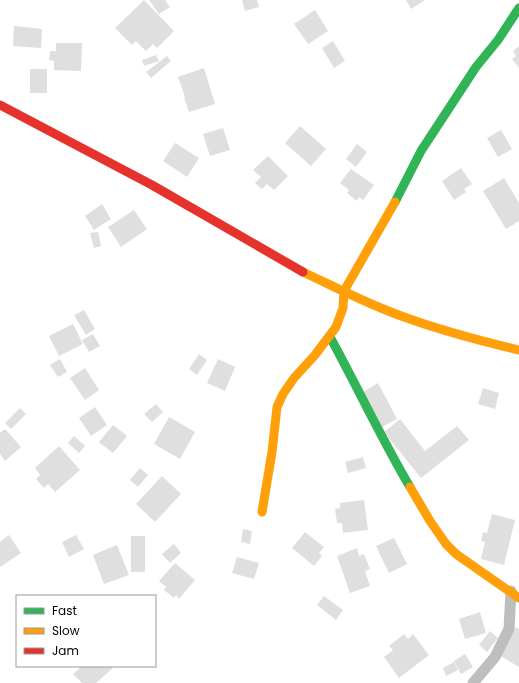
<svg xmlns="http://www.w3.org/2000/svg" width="519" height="683" font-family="Poppins,sans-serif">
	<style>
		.building { fill: #dfdfdf }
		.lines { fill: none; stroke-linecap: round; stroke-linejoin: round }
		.street { stroke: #bebebe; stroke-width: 11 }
		.fast { stroke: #30b455; stroke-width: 9 }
		.slow { stroke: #ff9f0a; stroke-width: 9 }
		.jam { stroke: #e5322d; stroke-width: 9 }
	</style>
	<rect width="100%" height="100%" fill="#fff"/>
	<path class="building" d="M144 0 174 31 157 48 153 44 146 51 136 41 132 45 115 28Z
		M149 0H165L170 7 159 14Z
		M242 0H257L259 7 245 11Z
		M406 0H425L411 9Z
		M315 10 328 31 308 44 294 24Z
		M14 26 42 29 41 48 13 46Z
		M333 41 345 61 334 68 322 48Z
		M56 43H82L81 71 54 70V61L49 60 50 51H56Z
		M519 46V68L512 59 516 56 513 51Z
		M156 55 159 61 144 66 142 60Z
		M167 56 171 61 151 78 146 72Z
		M204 68 215 104 189 112 184 97H185L178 77Z
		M30 69H47V93H30Z
		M300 126 326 149 311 166 285 143Z
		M223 128 230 150 210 156 203 134Z
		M501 130 512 149 498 157 487 138Z
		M175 143 199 158 187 177 163 161Z
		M357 144 367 152 356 167 346 159Z
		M268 156 288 176 274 190 267 184 262 189 255 183 261 177 253 170Z
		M461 168 472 184 464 189 466 192 454 200 442 181Z
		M351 169 374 185 363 200 359 197 357 201 347 193 349 190 340 183Z
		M504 178 519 203V221L506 229 483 191Z
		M102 204 111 219 94 230 85 216Z
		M134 210 147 229 121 247 108 227Z
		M98 232 101 246 94 248 90 233Z
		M84 310 95 329 86 335 74 315Z
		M73 324 83 344 59 356 49 336Z
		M93 334 100 346 89 352 82 340Z
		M199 354 207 360 197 375 189 369Z
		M60 359 67 372 58 377 50 365Z
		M218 359 235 367 225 391 207 383Z
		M85 368 99 390 85 400 70 378Z
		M378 383 397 419 382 427 363 392Z
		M483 388 499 393 495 409 478 404Z
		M156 404 163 412 152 422 144 414Z
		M95 407 107 425 91 436 79 418Z
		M20 408 26 414 11 429 5 423Z
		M169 417 195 432 180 459 154 444Z
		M400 419 425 451 457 426 469 440 421 478 384 432Z
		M113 425 127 436 113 453 99 442Z
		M5 429 21 447 5 461 0 454V433Z
		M74 436 85 446 79 453 68 443Z
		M59 446 80 470 55 492 48 484 44 488 36 479 40 475 35 468Z
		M363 457 366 468 348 473 345 462Z
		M140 468 148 475 138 487 130 480Z
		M162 476 181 494 155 522 136 504Z
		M364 500 368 530 343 533 342 523H337L335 509 340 508V503Z
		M492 514 515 520 504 565 481 559 485 542 481 541 483 532 487 533Z
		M243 529 252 531 250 544 241 542Z
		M305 532 324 547 319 553 322 556 314 566 292 548Z
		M9 535 21 553 0 567V542Z
		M76 535 84 549 69 557 62 542Z
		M131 536H145V572H131Z
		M394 538 407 564 389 573 376 546Z
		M174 544 181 553 170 563 162 554Z
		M117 545 129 575 104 584 93 555Z
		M357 548 359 556 364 554 370 569 365 571 370 586 350 593 337 556Z
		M237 557 259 563 254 579 232 573Z
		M175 563 195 580 179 599 176 595 174 598 164 590 166 587 159 581Z
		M324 596 343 610 336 620 317 605Z
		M480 612 486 633 465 639 459 619Z
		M516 627 519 629V667L499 655Z
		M490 631 498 638 487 652 479 645Z
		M404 634 408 639 413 634 429 655 399 678 384 657 393 650 389 646Z
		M465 654 473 667 461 674 454 661Z
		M454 662 458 670 446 676 443 668Z
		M82 666H111L113 668 96 683H82L73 674Z"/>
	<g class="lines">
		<path class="street" d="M473 683 495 657 509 629 511 591"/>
		<path class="fast" d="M395 202 421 151 476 67 498 40 519 8
			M330 337C357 386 381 438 410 487"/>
		<path class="slow" d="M303 272C337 288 371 306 407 318 443 331 481 341 519 350
			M410 487 430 521 446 544 456 554 519 598
			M262 512 272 452 277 407 283 394 294 378 315 355 336 327 343 308 344 291 395 202"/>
		<path class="jam" d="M0 105 152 185 303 272"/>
	</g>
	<rect x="16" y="595" width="140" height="72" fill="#ffffff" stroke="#999999"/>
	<rect x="24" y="608" width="20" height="6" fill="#30b455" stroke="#999999"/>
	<text x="52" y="615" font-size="12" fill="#000000">Fast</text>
	<rect x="24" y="628" width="20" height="6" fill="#ff9f0a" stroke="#999999"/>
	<text x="52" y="635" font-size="12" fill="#000000">Slow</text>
	<rect x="24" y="648" width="20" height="6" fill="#e5322d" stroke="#999999"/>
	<text x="52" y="655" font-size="12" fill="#000000">Jam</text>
</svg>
